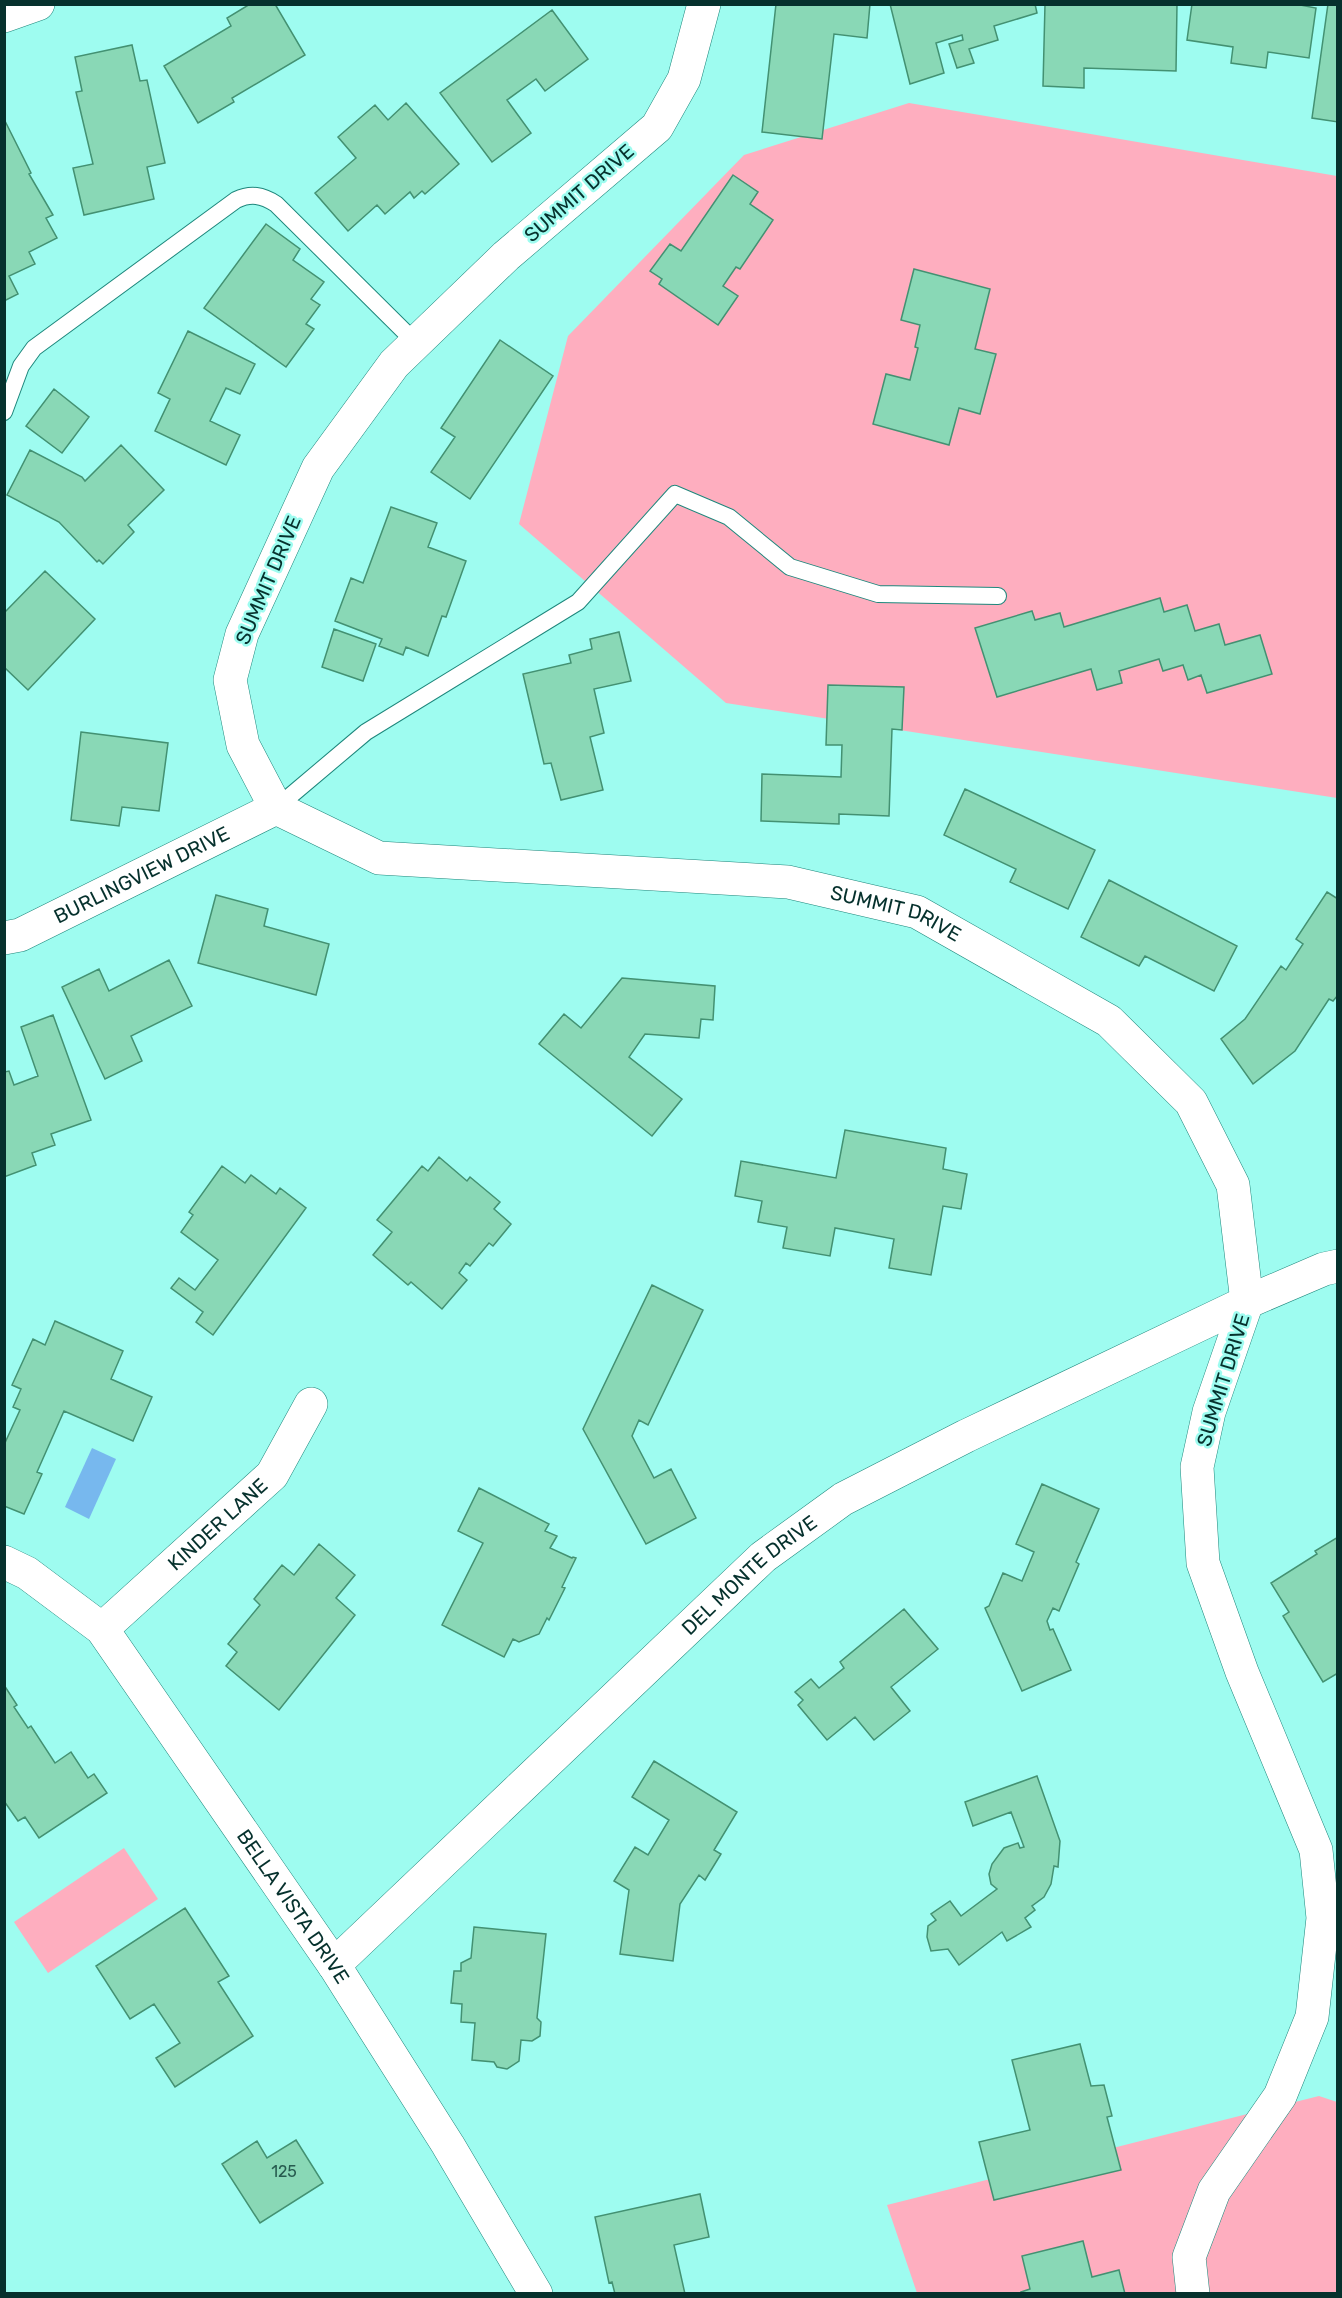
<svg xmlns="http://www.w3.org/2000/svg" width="1342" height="2298" font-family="Rubik,sans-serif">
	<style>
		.green { fill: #feaebf }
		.water { fill: #77b8ee }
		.building { fill: #89d8b6; stroke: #439172; stroke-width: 1.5 }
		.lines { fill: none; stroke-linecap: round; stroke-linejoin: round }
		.service-casing { stroke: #1e877c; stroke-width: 18 }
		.minor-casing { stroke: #1e877c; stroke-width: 34 }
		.service { stroke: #fff; stroke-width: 16 }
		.minor { stroke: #fff; stroke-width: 33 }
		.labels { text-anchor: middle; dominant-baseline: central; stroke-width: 5; stroke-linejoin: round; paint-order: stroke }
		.number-label { font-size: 16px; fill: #275b4f }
		.street-label { font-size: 20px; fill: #06312d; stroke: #9efcf0 }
	</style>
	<rect width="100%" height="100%" fill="#9efcf0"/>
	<path class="green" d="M909 103 1337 176V798L726 703 519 524 568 336 744 155Z
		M124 1848 158 1899 48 1973 14 1922Z
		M1319 2096 1337 2102V2293H917L887 2205Z"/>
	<path class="water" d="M92 1448 116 1459 89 1519 65 1507Z"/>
	<path class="building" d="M250 4H275L305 55 232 98 234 102 198 123 164 66 231 26 227 18Z
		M776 4H870L867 38 834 34 822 139 762 132Z
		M890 4H1035L1037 13 994 26 998 40 969 49 974 63 957 68 949 44 963 40 962 35 936 43 944 73 910 84Z
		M1045 4H1177L1176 71 1084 68V88L1043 86Z
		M1192 4H1295L1316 8 1309 58 1268 52 1266 68 1231 63 1233 47 1187 40Z
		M1328 4H1338V122L1312 118Z
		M552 10 588 59 545 91 536 79 507 100 531 133 492 162 440 93Z
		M132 45 140 81 147 80 165 163 147 167 154 199 84 215 73 168 93 164 76 92 82 91 75 57Z
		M406 103 459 164 425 194 422 191 414 198 410 192 385 214 377 205 348 231 315 193 356 158 338 137 375 105 388 120Z
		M4 119 31 173 29 174 53 215 46 218 57 238 29 252 35 264 9 276 18 294 4 301Z
		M733 175 758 192 750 204 773 220 740 269 736 267 723 286 738 296 718 325 659 284 662 279 650 271 670 244 681 251Z
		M266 224 300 249 293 260 324 282 311 299 320 305 306 324 314 329 286 367 204 308Z
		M914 269 990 289 975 349 996 354 980 414 959 408 949 445 873 424 886 374 910 380 918 348 915 347 920 325 901 320Z
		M188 331 255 364 240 394 226 388 210 421 240 435 226 465 155 431 170 399 158 393Z
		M500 340 553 376 470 499 431 472 455 437 441 428Z
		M54 389 89 417 62 453 26 426Z
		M121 445 164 490 128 525 134 532 103 564 99 560 97 562 59 522 7 495 30 450 82 477 85 481Z
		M391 507 437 523 428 547 466 561 446 617 442 616 428 656 406 647 403 655 379 646 382 639 335 621 351 578 363 583Z
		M45 571 95 619 28 690 6 669 4 670V613Z
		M1160 598 1164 612 1187 605 1195 631 1219 624 1225 645 1260 635 1272 674 1207 693 1201 675 1188 680 1183 665 1163 671 1159 659 1119 671 1122 683 1097 690 1091 669 997 697 975 628 1032 611 1035 620 1060 613 1064 627Z
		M334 629 376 644 363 681 322 667Z
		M619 632 631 681 594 689 604 733 590 737 603 790 561 800 551 763 544 764 523 674 571 663 569 655 592 649 590 639Z
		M828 685 904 687 902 730 892 729 889 816 839 814V824L761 821 762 774 841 777 842 745H826Z
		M81 732 168 743 159 811 122 807 119 826 71 820Z
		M965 789 1095 850 1068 909 1010 882 1016 869 944 835Z
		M1109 880 1237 946 1214 991 1145 956 1139 966 1081 937Z
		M1327 892 1338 899V995L1333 1001 1329 999 1295 1051 1253 1084 1221 1039 1245 1019 1281 966 1286 970 1303 944 1296 939Z
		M216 895 268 909 264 926 329 944 316 995 198 963Z
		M169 960 192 1006 131 1036 142 1061 105 1079 62 987 99 969 109 991Z
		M622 978 715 986 713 1020 701 1019 699 1038 645 1034 629 1057 682 1099 652 1136 539 1044 564 1014 581 1028Z
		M53 1015 91 1120 51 1134 55 1145 32 1153 36 1165 4 1177V1072L9 1071 14 1085 38 1076 21 1027Z
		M845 1130 946 1148 943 1169 967 1174 961 1209 943 1206 931 1275 889 1268 894 1239 835 1228 830 1256 783 1248 787 1227 758 1222 762 1201 735 1196 741 1161 836 1178Z
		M439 1157 467 1181 470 1177 500 1202 494 1209 511 1224 493 1246 489 1243 470 1266 466 1263 459 1273 467 1280 442 1309 411 1282 408 1285 373 1255 392 1232 377 1220 422 1166 428 1171Z
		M222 1166 245 1183 251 1175 276 1194 280 1188 306 1208 213 1335 196 1322 203 1312 171 1288 179 1278 195 1290 218 1260 181 1232 193 1215 189 1212Z
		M652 1285 703 1310 648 1425 639 1420 632 1436 654 1478 671 1469 696 1518 646 1544 583 1429Z
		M55 1321 123 1351 111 1379 152 1397 133 1441 64 1411 37 1472 42 1474 24 1514 4 1506V1445L20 1410 13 1407 21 1389 12 1385 33 1339 45 1345Z
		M1042 1484 1099 1509 1076 1562 1079 1564 1059 1611 1053 1608 1047 1621 1050 1630 1053 1629 1071 1670 1022 1691 985 1608 989 1606 1003 1573 1022 1581 1034 1552 1016 1544Z
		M479 1488 549 1524 545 1531 557 1536 550 1548 572 1558 573 1557 576 1558 562 1587 565 1588 549 1620 547 1618 539 1634 519 1642 513 1639 504 1657 442 1625 483 1543 458 1531Z
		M1338 1537V1673L1323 1682 1283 1616 1289 1612 1271 1583 1317 1554 1315 1551Z
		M319 1544 355 1575 336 1598 355 1615 279 1710 226 1666 237 1652 228 1644 260 1605 254 1599 282 1565 294 1575Z
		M904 1609 938 1649 891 1687 910 1711 874 1740 855 1717 827 1740 798 1705 803 1700 795 1692 811 1679 819 1688 844 1668 840 1662Z
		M4 1685 17 1705 14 1707 28 1728 31 1726 55 1763 71 1752 88 1778 94 1774 107 1793 39 1838 25 1817 18 1821 4 1801Z
		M654 1761 737 1812 714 1850 721 1854 705 1880 699 1875 680 1904 673 1961 620 1954 629 1890 614 1881 635 1847 648 1855 669 1820 632 1797Z
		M1037 1776 1060 1841 1058 1867 1054 1866 1051 1884 1044 1897 1032 1906 1035 1910 1025 1918 1031 1927 1007 1941 1002 1932 959 1965 948 1949 931 1951 927 1937 928 1926 936 1920 931 1914 950 1901 961 1916 997 1889 991 1884 989 1874 992 1864 1004 1848 1018 1843 1020 1848 1024 1847 1011 1812 973 1826 965 1802Z
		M185 1908 229 1976 218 1982 253 2036 175 2087 156 2058 180 2043 154 2004 130 2019 96 1966Z
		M474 1927 546 1934 537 2018 541 2022 540 2036 532 2041 521 2040 519 2061 507 2069 497 2067 494 2062 472 2060 475 2023 461 2022 462 2004 451 2003 454 1971H461V1963L471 1958Z
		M1080 2044 1091 2086 1104 2085 1112 2116 1107 2117 1121 2170 994 2200 979 2142 1030 2130 1012 2060Z
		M296 2140 323 2183 260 2223 222 2164 257 2141 267 2158Z
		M700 2194 709 2237 674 2245 685 2294H615L612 2282 609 2283 595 2217Z
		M1083 2241 1092 2277 1119 2270 1125 2294H1022L1021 2292 1030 2289 1022 2256Z"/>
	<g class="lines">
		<g class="service-casing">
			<path id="service" d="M4 412 21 366 34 348 236 200C251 193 262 195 276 204L416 343
				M276 808 366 732 578 602 675 494 729 517 790 567 878 594 998 596"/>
		</g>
		<g class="minor-casing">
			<g id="minor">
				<path id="s1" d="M704 4 684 79 657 127 506 256 394 364 318 468 242 634 230 680 243 745 276 808 379 858 788 882 917 912 1109 1021 1191 1102 1233 1185 1247 1302 1209 1412 1197 1467 1203 1563 1242 1672 1316 1850 1323 1918 1312 2017 1280 2096 1214 2191 1189 2257 1193 2294"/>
				<path d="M4 16 38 4"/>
				<path id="s2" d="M4 938 20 935 276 808"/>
				<path id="s3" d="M4 1562 27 1573 102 1629 334 1965 448 2145 536 2294"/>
				<path id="s4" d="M102 1629 272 1475 311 1404"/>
				<path id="s5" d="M334 1965 763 1557 843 1499 966 1436 1247 1302 1324 1269 1338 1266"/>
			</g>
		</g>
		<use href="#service" class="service"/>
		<use href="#minor" class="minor"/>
	</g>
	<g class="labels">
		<g class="number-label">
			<text x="284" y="2171">125</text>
		</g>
		<g class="street-label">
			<text transform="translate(579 193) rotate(-41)">SUMMIT DRIVE</text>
			<text transform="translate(268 580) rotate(-67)">SUMMIT DRIVE</text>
			<text stroke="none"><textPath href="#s2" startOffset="152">BURLINGVIEW DRIVE</textPath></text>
			<text stroke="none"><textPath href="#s1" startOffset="1620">SUMMIT DRIVE</textPath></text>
			<text transform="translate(1223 1380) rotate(-73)">SUMMIT DRIVE</text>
			<text stroke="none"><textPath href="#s4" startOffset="156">KINDER LANE</textPath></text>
			<text stroke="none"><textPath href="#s5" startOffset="570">DEL MONTE DRIVE</textPath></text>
			<text stroke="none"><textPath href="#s3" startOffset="456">BELLA VISTA DRIVE</textPath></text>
		</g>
	</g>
	<rect width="1342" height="2298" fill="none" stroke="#06312d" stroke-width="12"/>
</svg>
